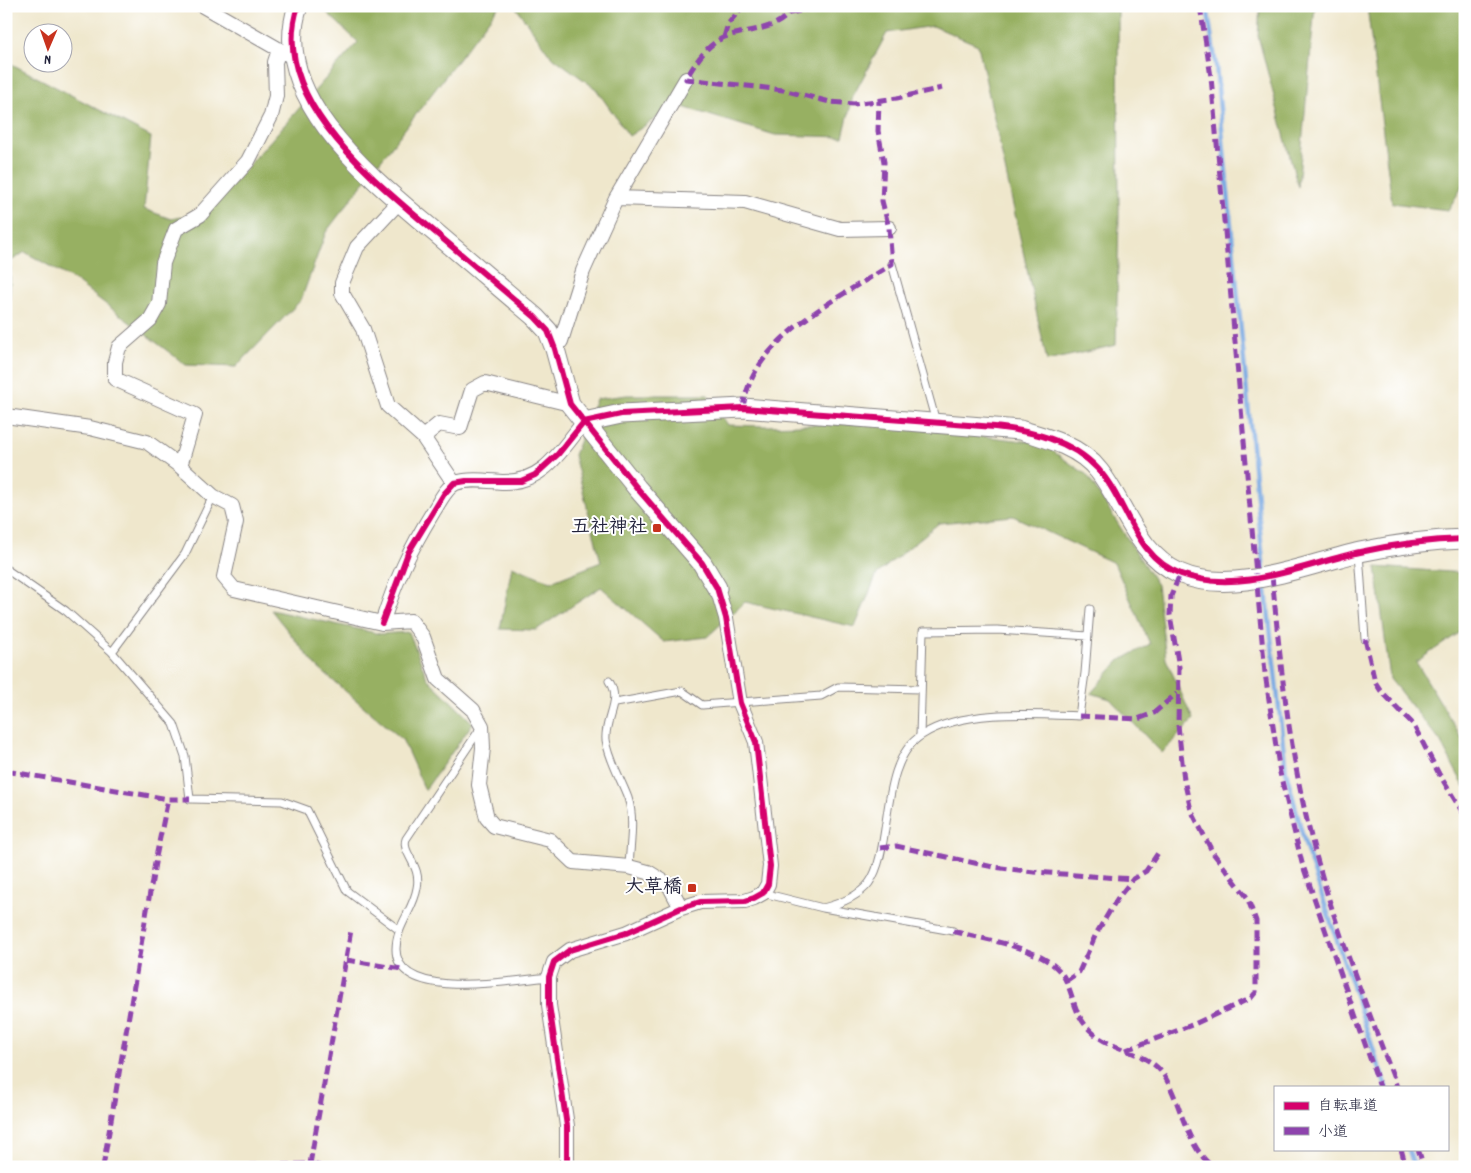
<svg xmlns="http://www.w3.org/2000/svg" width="1471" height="1173" font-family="Dekko,'Klee One',sans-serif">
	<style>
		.forest { fill: #97b062; stroke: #5c694e }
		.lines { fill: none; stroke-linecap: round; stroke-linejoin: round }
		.stream { stroke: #77a7e1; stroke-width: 4.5 }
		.lane-casing { stroke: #888484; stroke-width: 9 }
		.street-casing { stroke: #888484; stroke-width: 16 }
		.secondary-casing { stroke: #888484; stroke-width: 21 }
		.lane { stroke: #fff; stroke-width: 7 }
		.street { stroke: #fff; stroke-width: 14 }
		.secondary { stroke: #fff; stroke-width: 19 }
		.quiet { stroke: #8e44ad; stroke-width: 5; stroke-dasharray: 10 5; stroke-linecap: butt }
		.cycleway-casing { stroke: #fff; stroke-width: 9 }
		.cycleway { stroke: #d6006c; stroke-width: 6 }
		.poi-dot { fill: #c8321e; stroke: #fff; stroke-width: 2 }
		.labels { text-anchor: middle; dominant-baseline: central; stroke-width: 4; stroke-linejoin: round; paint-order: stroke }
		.poi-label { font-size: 19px; font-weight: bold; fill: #22223b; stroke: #fff; text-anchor: end }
	</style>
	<rect width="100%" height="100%" fill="#fff"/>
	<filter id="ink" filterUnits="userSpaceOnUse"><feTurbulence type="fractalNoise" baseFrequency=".02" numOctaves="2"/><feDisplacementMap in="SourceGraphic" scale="10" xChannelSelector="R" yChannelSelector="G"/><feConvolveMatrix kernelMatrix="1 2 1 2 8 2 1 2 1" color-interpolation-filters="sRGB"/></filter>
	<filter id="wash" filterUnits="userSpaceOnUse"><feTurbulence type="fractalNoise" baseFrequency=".0096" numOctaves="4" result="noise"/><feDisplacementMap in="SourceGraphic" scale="20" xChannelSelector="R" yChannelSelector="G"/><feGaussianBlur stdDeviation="1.12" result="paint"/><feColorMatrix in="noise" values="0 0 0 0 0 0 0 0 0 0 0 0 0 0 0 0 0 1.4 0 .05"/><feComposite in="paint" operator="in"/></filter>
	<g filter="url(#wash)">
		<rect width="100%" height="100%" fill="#efe7cc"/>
		<path class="forest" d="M320 6H499L326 232 301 300 236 367 186 365 74 280 25 252 11 261 6 383V61L151 137 144 209 171 219 208 211 358 42Z
			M515 6H1118L1119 217 1116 345 1047 361 978 45 933 26 887 33 853 96 843 137 775 135 676 105 629 136 596 89 550 55Z
			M1260 6H1315L1298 187 1258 36Z
			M1367 6H1465V182L1448 210 1392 203Z
			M627 395H708L728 425 766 426 868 423 1041 443 1087 475 1157 585 1166 659 1193 720 1162 753 1110 699 1091 693 1119 661 1150 644 1114 563 1013 516 939 523 877 574 855 627 745 602 707 637 664 642 601 587 536 630 500 629 512 566 551 582 601 562 574 455 596 399Z
			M1376 567 1465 573V629L1416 662 1465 743V788L1440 741 1390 679Z
			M271 610 380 634 409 632 427 678 473 723 425 790 402 739 317 667Z"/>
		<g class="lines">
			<path class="stream" d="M1207 6 1216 66 1264 572
				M1265 582 1286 771 1306 848 1386 1087
				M1408 1149 1415 1167"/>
		</g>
	</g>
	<g filter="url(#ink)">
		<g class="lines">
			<g class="lane-casing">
				<path id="lane" d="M892 264 936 422
					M1359 553 1365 639
					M6 569 66 611 112 652 174 724 185 756 190 799 282 801 307 810 347 891 399 930
					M112 652 185 554 213 496
					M609 681C622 702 604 718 606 740 609 760 621 779 628 798 635 819 630 844 629 867
					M615 703 682 691 702 705 821 696 838 687 920 689
					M480 729 406 839C401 853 422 865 417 888 414 909 396 926 396 949 396 1003 515 980 549 977
					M920 736 923 631 997 630 1088 636
					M763 893 823 908 953 931
					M823 908C839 904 858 897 869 883 894 848 878 762 922 735 963 709 1032 714 1079 716L1085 673 1090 609"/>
			</g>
			<g class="street-casing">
				<path id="street" d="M203 6 287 54
					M616 198 745 202 840 229 889 228
					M399 202 357 247 342 283V293L363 329 388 406 423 437 454 483
					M555 349 561 341 583 271 616 198 686 79
					M6 416 90 428 147 442 180 466 213 496 232 506 236 522 224 577 234 589 382 623 411 621 423 637 438 679 473 710 482 726 483 748 479 785 487 818 494 826 550 840 573 862 629 867 648 872 669 885 681 908
					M423 437 439 424 460 428 472 390 485 383 570 404
					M180 466 195 415 115 379V362L119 347 150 320 159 304 163 263 176 229 200 215 248 161 271 116 276 96 275 62 279 50
					M382 623C396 580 409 551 433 512 439 503 446 487 456 483 470 478 488 481 502 482 544 483 560 451 584 422
					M567 1167V1126L549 1005V977L554 962 570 950 626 933 681 908 700 902 745 901 754 898 763 893 768 884 770 866 756 742 740 703 726 618 717 588"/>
			</g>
			<g class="secondary-casing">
				<path id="secondary" d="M298 6C267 98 375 181 436 233 469 261 502 289 535 317L548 331 555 349 570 404 637 488 702 563 717 588
					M584 422 621 414 743 408 1020 430C1048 438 1081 447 1099 471 1126 506 1137 554 1179 573 1232 597 1307 564 1360 552 1397 544 1427 540 1465 539"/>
			</g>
			<use href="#lane" class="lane"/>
			<use href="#street" class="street"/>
			<use href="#secondary" class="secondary"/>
			<path class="quiet" d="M793 6C781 32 749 28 725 37 707 44 695 63 686 79L783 90 830 102 854 104 897 98 942 88
				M1200 6 1211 77 1265 673 1280 773 1302 863 1380 1087
				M790 13 824 6
				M724 37 728 24 743 6
				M743 408C752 338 838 299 892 264L889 228 882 201 884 162 878 131 879 101
				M1272 575C1281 673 1291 770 1319 866 1340 941 1370 1014 1397 1087
				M1365 639 1375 682 1381 691 1413 724 1439 774 1465 816
				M1079 716 1138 719 1154 713 1177 693
				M6 771 168 799H190
				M880 848 896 846 993 867 1034 872 1133 879
				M953 931C984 940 1050 948 1065 979 1075 999 1074 1016 1092 1032 1113 1052 1150 1051 1165 1077 1182 1106 1186 1146 1213 1167
				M346 960 402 969
				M1066 981 1079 972 1096 934 1117 899 1133 879 1146 871 1158 853
				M1126 1050 1192 1025 1251 998 1256 992V921L1247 897 1213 853 1191 810 1184 780 1178 725 1179 667 1170 615 1171 596 1180 574
				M1401 1149 1406 1167
				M1418 1149 1424 1167
				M310 1164 351 930
				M103 1167 156 857 168 799
				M175 1167 310 1164 327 1167"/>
			<g class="cycleway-casing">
				<path id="cycleway" d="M298 6C267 98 375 181 436 233 469 261 502 289 535 317L548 331 555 349 570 404 637 488 702 563 717 588 726 618 740 703 756 742 770 866 768 884 763 893 754 898 745 901 700 902 681 908 626 933 570 950 554 962 549 977V1005L567 1126V1167
					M382 623 408 553 444 494 454 483 466 481H521L535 475 558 454 584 422 621 414 743 408 995 427C1032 431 1071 440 1098 469 1128 502 1134 557 1181 574 1239 595 1303 565 1360 552 1396 544 1427 540 1465 539"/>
			</g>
			<use href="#cycleway" class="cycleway"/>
		</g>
	</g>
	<g class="poi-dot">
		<rect x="652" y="523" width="10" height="10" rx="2.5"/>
		<rect x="687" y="883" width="10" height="10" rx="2.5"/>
	</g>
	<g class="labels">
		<g class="poi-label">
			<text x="647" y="528">五社神社</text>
			<text x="682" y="888">大草橋</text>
		</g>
	</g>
	<rect width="1471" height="1173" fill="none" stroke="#fff" stroke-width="25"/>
	<rect x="1274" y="1086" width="175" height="65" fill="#ffffff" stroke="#a7a7b1"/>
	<rect x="1284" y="1102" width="25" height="8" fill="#d6006c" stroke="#a7a7b1"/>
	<text x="1318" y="1110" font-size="15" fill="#22223b">自転車道</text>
	<rect x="1284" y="1127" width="25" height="8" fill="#8e44ad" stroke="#a7a7b1"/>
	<text x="1318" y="1136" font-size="15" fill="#22223b">小道</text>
	<g transform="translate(48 48) rotate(182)"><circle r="24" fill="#ffffff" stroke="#a7a7b1"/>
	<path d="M0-4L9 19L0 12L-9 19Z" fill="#c8321e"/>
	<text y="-8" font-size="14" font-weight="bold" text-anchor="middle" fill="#22223b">N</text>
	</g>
</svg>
